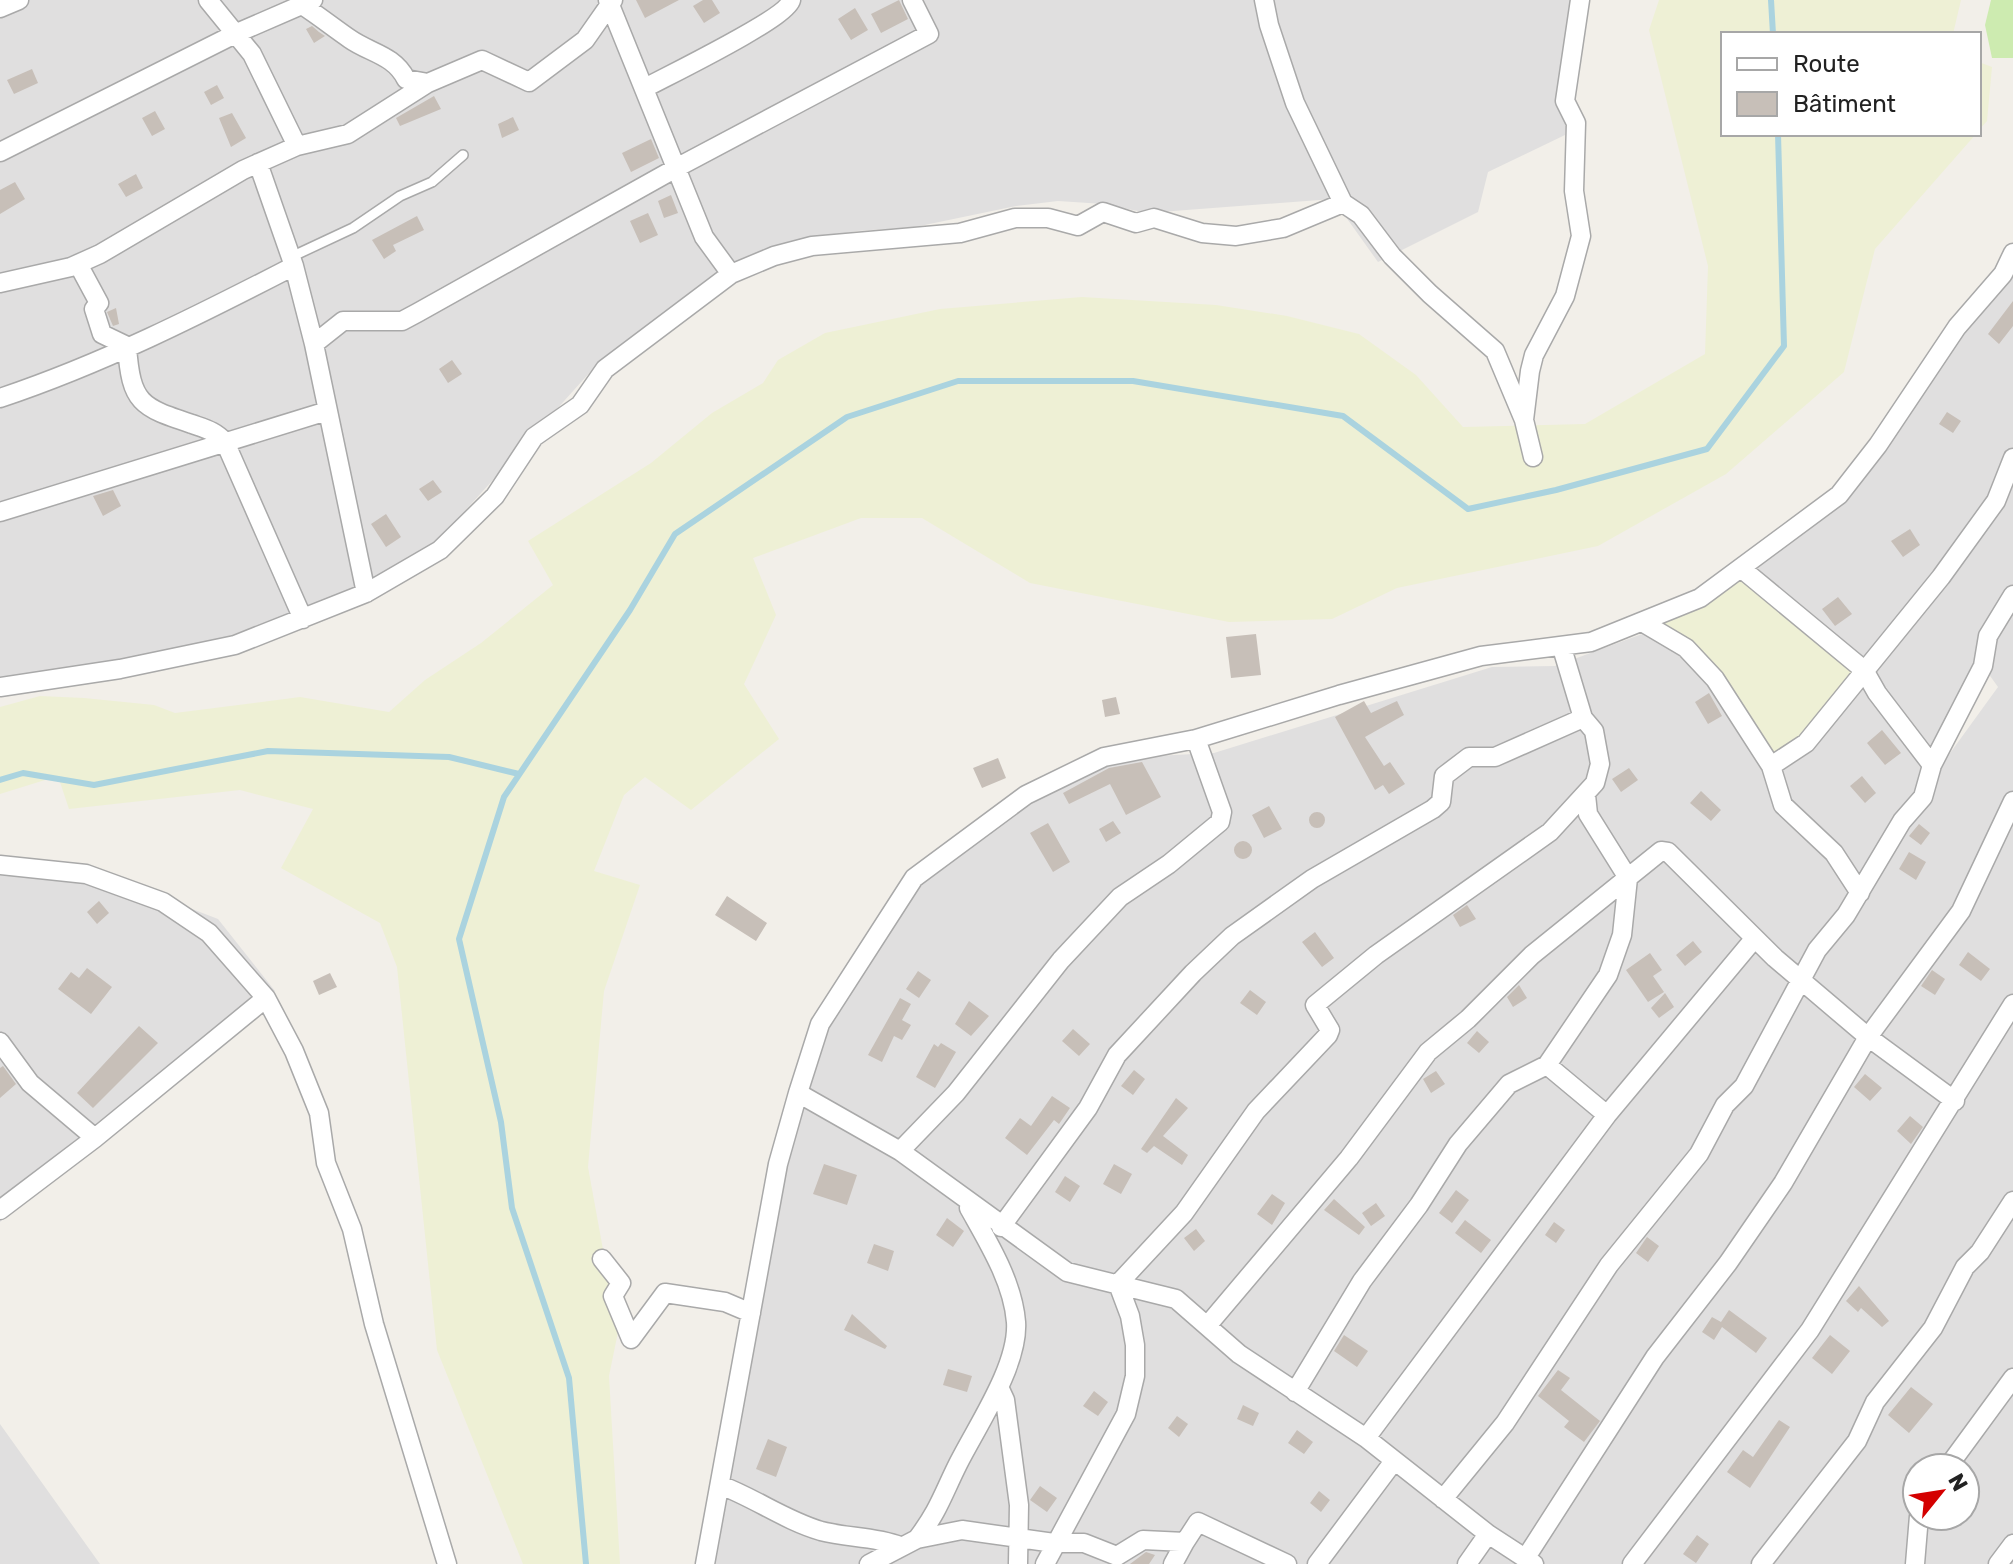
<svg xmlns="http://www.w3.org/2000/svg" width="2013" height="1564" font-family="Rubik,sans-serif">
	<style>
		.residential { fill: #e0dfdf; fill-rule: evenodd }
		.farmland { fill: #eef0d5 }
		.grass { fill: #cdebb0 }
		.lines { fill: none; stroke-linecap: round; stroke-linejoin: round }
		.stream { stroke: #aad3df; stroke-width: 6 }
		.building { fill: #c7bfb8 }
		.service-casing { stroke: #a9a9a9; stroke-width: 12 }
		.minor-casing { stroke: #a9a9a9; stroke-width: 21 }
		.service { stroke: #fff; stroke-width: 9 }
		.minor { stroke: #fff; stroke-width: 18 }
	</style>
	<rect width="100%" height="100%" fill="#f2efe9"/>
	<path class="residential" d="M0 0H1589L1565 135 1488 172 1478 212 1378 262 1333 199 1147 213 1104 204 1058 201 1016 206 915 227 857 231 773 246 739 261 601 360 436 543 361 586 198 648 0 681Z
		M2013 253V1564H713L785 1173 802 1106 828 1031 918 885 1036 797 1116 758 1214 753 1492 667 1555 666 1645 633 1674 645 1710 686 1767 774 1800 756 1864 683 1922 763 1940 767 1998 687 1983 666 1932 765 1877 693 1864 670 1742 569 1839 495 1957 327 2003 274ZM1917 1468H1965V1516H1917Z
		M0 871H94L218 919 275 991 0 1222Z
		M0 1424 100 1564H0Z"/>
	<path class="farmland" d="M1659 0H1961L1953 34H1723V134H1976L1875 249 1844 372 1726 474 1598 546 1397 588 1332 619 1229 622 1030 583 922 518H861L753 558 776 615 744 684 779 739 691 810 645 777 624 795 594 871 640 885 604 991 588 1167 618 1332 609 1376 620 1564H523L437 1350 397 967 380 923 281 868 313 809 240 790 69 809 58 776 0 794V707L40 696 84 698 154 705 175 713 300 697 389 712 425 680 481 643 553 585 528 541 651 463 712 413 763 383 778 360 825 333 940 309 1082 297 1216 305 1287 316 1359 334 1416 375 1463 427 1585 424 1705 354 1708 266 1649 30Z
		M1979 62 1992 67 1987 121 1979 130Z
		M1742 569 1864 670 1817 730 1771 766 1715 679 1642 622Z"/>
	<path class="grass" d="M1991 0H2013V58H1992L1985 25Z"/>
	<g class="lines">
		<path class="stream" d="M1771 0 1773 34
			M0 780 23 773 94 785 268 751 449 757 519 774
			M586 1564 569 1378 512 1208 501 1122 459 939 504 797 630 610 675 534 847 417 958 381H1133L1343 416 1468 509 1556 490 1707 449 1784 346 1778 134"/>
	</g>
	<path class="building" d="M636 0H679L645 18Z
		M703 0H712L720 13 704 23 693 6Z
		M899 0 908 19 881 33 871 14Z
		M855 8 868 30 851 40 838 19Z
		M312 26 319 32 325 36 314 43 306 29Z
		M32 69 38 83 14 94 7 80Z
		M217 85 224 98 211 105 204 92Z
		M434 96 441 109 400 126 396 118Z
		M155 111 165 129 152 136 142 118Z
		M232 113 246 138 231 147 219 118Z
		M513 117 519 130 502 138 498 124Z
		M651 139 659 158 631 172 622 153Z
		M136 174 143 188 126 197 118 184Z
		M15 182 25 199 0 214V190Z
		M671 195 678 213 664 218 658 201Z
		M648 213 658 235 640 243 630 221Z
		M417 216 424 230 393 245 396 251 384 259 372 240Z
		M2013 301V326L1999 344 1988 334Z
		M116 308 119 324 113 326 107 312Z
		M452 360 462 374 448 383 439 369Z
		M1947 412 1961 421 1953 433 1939 424Z
		M433 480 442 492 428 501 419 489Z
		M113 490 121 506 103 516 93 496Z
		M386 514 401 537 386 547 371 524Z
		M1910 529 1920 545 1903 557 1891 541Z
		M1838 597 1852 614 1835 626 1822 609Z
		M1256 634 1261 675 1231 678 1226 637Z
		M1709 693 1722 716 1708 724 1695 702Z
		M1116 697 1120 714 1105 717 1102 700Z
		M1364 701 1371 713 1397 701 1404 715 1365 737 1384 766 1390 762 1405 784 1389 794 1383 785 1375 790 1335 717Z
		M1882 730 1901 753 1885 765 1867 743Z
		M998 758 1006 778 982 788 973 768Z
		M1142 762 1161 797 1126 815 1110 784 1069 804 1063 793 1109 768Z
		M1629 768 1638 780 1621 792 1612 779Z
		M1862 776 1876 793 1865 803 1850 786Z
		M1701 791 1721 810 1711 821 1690 803Z
		M1269 806 1282 829 1264 838 1252 815Z
		M1309 820a8 8 0 1 1 16 0a8 8 0 1 1-16 0Z
		M1113 821 1121 833 1106 842 1099 829Z
		M1048 823 1070 862 1053 872 1030 833Z
		M1919 824 1930 833 1921 845 1909 836Z
		M1234 850a9 9 0 1 1 18 0a9 9 0 1 1-18 0Z
		M1909 852 1926 862 1916 880 1899 869Z
		M727 896 767 923 756 941 715 915Z
		M99 901 109 913 97 924 87 912Z
		M1467 905 1476 919 1460 927 1453 915Z
		M1315 932 1334 958 1322 967 1302 942Z
		M1693 941 1702 952 1685 966 1676 955Z
		M1968 952 1990 969 1981 981 1959 965Z
		M1650 953 1662 970 1653 976 1664 992 1648 1002 1626 970Z
		M87 968 112 987 91 1014 58 989 71 972 79 978Z
		M1932 970 1945 979 1935 995 1921 986Z
		M918 971 931 980 919 998 906 989Z
		M330 973 337 987 319 995 313 981Z
		M1519 985 1527 998 1513 1007 1507 997Z
		M1250 990 1266 1002 1257 1015 1240 1003Z
		M1665 993 1674 1007 1659 1018 1651 1008Z
		M900 998 911 1004 902 1020 911 1025 902 1040 894 1036 882 1062 868 1055Z
		M969 1001 989 1016 971 1036 955 1024Z
		M139 1026 158 1043 93 1108 77 1093Z
		M1073 1029 1090 1044 1079 1056 1062 1041Z
		M1477 1031 1489 1042 1479 1053 1467 1043Z
		M941 1043 956 1052 935 1088 916 1077 934 1044 938 1047Z
		M3 1066 16 1084 0 1098V1068Z
		M1134 1070 1145 1079 1133 1095 1121 1086Z
		M1436 1071 1445 1084 1431 1093 1423 1079Z
		M1865 1074 1882 1088 1870 1101 1854 1087Z
		M1052 1096 1070 1108 1059 1124 1054 1120 1027 1155 1005 1138 1020 1118 1031 1126Z
		M1176 1098 1188 1108 1163 1136 1188 1155 1182 1165 1154 1146 1147 1153 1141 1149Z
		M1910 1116 1923 1127 1911 1144 1897 1131Z
		M824 1164 857 1175 847 1205 813 1194Z
		M1114 1164 1132 1174 1121 1194 1103 1184Z
		M1065 1176 1080 1186 1070 1202 1055 1192Z
		M1456 1190 1469 1200 1452 1223 1439 1213Z
		M1272 1194 1285 1203 1272 1225 1257 1214Z
		M1334 1199 1365 1227 1359 1235 1324 1210Z
		M1376 1203 1385 1216 1371 1226 1362 1213Z
		M947 1218 964 1231 953 1247 936 1235Z
		M1465 1220 1491 1240 1481 1253 1455 1233Z
		M1554 1222 1565 1230 1556 1243 1545 1235Z
		M1196 1229 1205 1241 1194 1251 1184 1238Z
		M1647 1237 1659 1246 1648 1262 1636 1253Z
		M874 1244 894 1251 888 1271 867 1263Z
		M1859 1286 1889 1321 1882 1327 1861 1308 1858 1312 1846 1301Z
		M1729 1310 1767 1338 1756 1353 1722 1327 1714 1340 1702 1332 1712 1317 1721 1322Z
		M852 1314 887 1346 885 1349 844 1330Z
		M1344 1335 1368 1351 1357 1367 1334 1351Z
		M1830 1335 1850 1351 1832 1374 1812 1358Z
		M948 1369 972 1376 967 1392 943 1385Z
		M1558 1370 1570 1378 1561 1390 1600 1421 1584 1442 1564 1427 1569 1421 1538 1396Z
		M1911 1387 1933 1404 1909 1433 1888 1415Z
		M1094 1391 1108 1402 1098 1416 1083 1406Z
		M1243 1405 1259 1413 1253 1426 1237 1419Z
		M1177 1416 1188 1424 1179 1437 1168 1428Z
		M1779 1420 1790 1427 1750 1488 1727 1472 1743 1450 1753 1457Z
		M1297 1430 1313 1442 1304 1454 1288 1443Z
		M768 1439 787 1447 776 1477 756 1469Z
		M1040 1486 1057 1498 1047 1512 1030 1500Z
		M1319 1491 1330 1500 1321 1512 1310 1503Z
		M1697 1535 1709 1544 1696 1563 1683 1554Z
		M1146 1552 1155 1555 1149 1564H1130Z"/>
	<g class="lines">
		<g class="service-casing">
			<path id="service" d="M291 257 353 228 400 196 432 182 463 155"/>
		</g>
		<g class="minor-casing">
			<path id="minor" d="M208 0 252 54 297 146
				M608 0 704 237 731 274
				M1264 0 1269 25 1295 103 1343 203 1361 215 1392 256 1430 294 1495 351 1524 420
				M302 5C319 16 334 28 350 39 370 53 394 55 406 79L428 83
				M0 8 19 0
				M645 88C669 75 787 18 791 0
				M0 152 237 33 313 0
				M258 163 294 266 314 344 366 593
				M78 264 99 303 94 309 102 334 127 346
				M0 283 71 267 100 254 243 170 297 146 348 134 428 83 482 60 529 82 585 40 613 0
				M314 344 343 321H402L417 313 678 167 929 34 912 0
				M127 346C131 404 141 407 192 424 206 429 215 431 225 442L303 619
				M0 398C102 364 199 315 294 266
				M1533 457 1524 420 1530 371 1534 355 1565 296 1581 236 1574 191 1576 123 1565 101 1580 0
				M0 512 327 411
				M1742 569 1864 670 1877 693 1932 765
				M1642 622 1686 648 1715 679 1771 766 1783 805 1834 853 1860 893
				M0 687 120 669 235 645 366 593 440 550 495 496 534 437 580 405 605 369 731 274 774 256 812 246 960 233 1015 218H1048L1078 226 1103 212 1136 223 1154 218 1202 233 1236 236 1283 228 1343 203
				M1771 766 1806 743 1941 577 1996 501 2013 458
				M0 865 86 874 163 902 209 933 266 998 294 1051 319 1113 326 1163 352 1229 374 1324 447 1564
				M0 1042 30 1083 95 1138
				M1547 1065 1608 975 1622 935 1628 878 1588 814 1586 795
				M798 1093 900 1151 1067 1272 1176 1299 1239 1354 1366 1438 1488 1534 1534 1564
				M900 1151 956 1093 1061 960 1120 897 1169 864 1220 822 1222 812 1196 739
				M0 1210 95 1138 266 998
				M1001 1227 1088 1108 1117 1055 1193 973 1232 936 1312 879 1433 809 1441 802 1444 776 1469 757H1495L1583 718
				M602 1259 621 1283 613 1296 631 1339 665 1293 725 1302 751 1313
				M1207 1326 1349 1158 1428 1052 1468 1019 1532 955 1661 851 1668 852 1775 958 1868 1037 1955 1101
				M999 1387 1005 1400 1019 1505 1018 1564
				M1295 1392 1362 1281 1419 1205 1458 1144 1509 1084 1547 1065 1607 1115
				M1366 1438 1607 1115 1754 939
				M1947 1468 2013 1378
				M720 1485C755 1498 784 1520 821 1531 847 1538 874 1536 900 1546
				M1443 1499 1505 1423 1609 1265 1699 1154 1725 1105 1744 1086 1817 950 1846 915 1902 821 1923 797 1932 765 1983 666 1988 636 2013 595
				M917 1539C939 1510 943 1494 958 1464 977 1426 1019 1365 1016 1322 1013 1282 988 1242 969 1208
				M1525 1559 1655 1357 1728 1263 1783 1183 1868 1037 1961 911 2013 801
				M705 1564 778 1164 798 1093 820 1024 914 878 1026 795 1104 757 1196 739 1339 695 1481 656 1591 642 1700 598 1839 495 1878 445 1957 327 2003 274 2013 253
				M869 1564 917 1539 962 1530 1054 1543H1084L1117 1556 1143 1540 1185 1542 1198 1522 1287 1564
				M1045 1564 1126 1414 1135 1376V1345L1130 1316 1118 1284 1184 1213 1256 1111 1328 1035 1330 1030 1315 1005 1376 955 1550 832 1595 783 1600 764 1594 731 1583 718 1562 648
				M1173 1564 1185 1542
				M1317 1564 1394 1461
				M1467 1564 1488 1534
				M1632 1564 1810 1330 2013 1004
				M1761 1564 1857 1441 1875 1402 1933 1328 1965 1267 1980 1252 2013 1201
				M1915 1564 1919 1516
				M1998 1564 2013 1544"/>
		</g>
		<use href="#service" class="service"/>
		<use href="#minor" class="minor"/>
	</g>
	<rect x="1721" y="32" width="260" height="104" fill="#ffffff" stroke="#a7a7a7" stroke-width="2"/>
	<rect x="1737" y="58" width="40" height="12" fill="#ffffff" stroke="#a7a7a7" stroke-width="2"/>
	<text x="1793" y="72" font-size="24" fill="#222222">Route</text>
	<rect x="1737" y="92" width="40" height="24" fill="#c7bfb8" stroke="#a7a7a7" stroke-width="2"/>
	<text x="1793" y="112" font-size="24" fill="#222222">Bâtiment</text>
	<g transform="translate(1941 1492) rotate(60)"><circle r="38" fill="#ffffff" stroke="#a7a7a7" stroke-width="2"/>
	<path d="M0-6L14 30L0 20L-14 30Z" fill="#d40000"/>
	<text y="-12" font-size="22" font-weight="bold" text-anchor="middle" fill="#222222">N</text>
	</g>
</svg>
